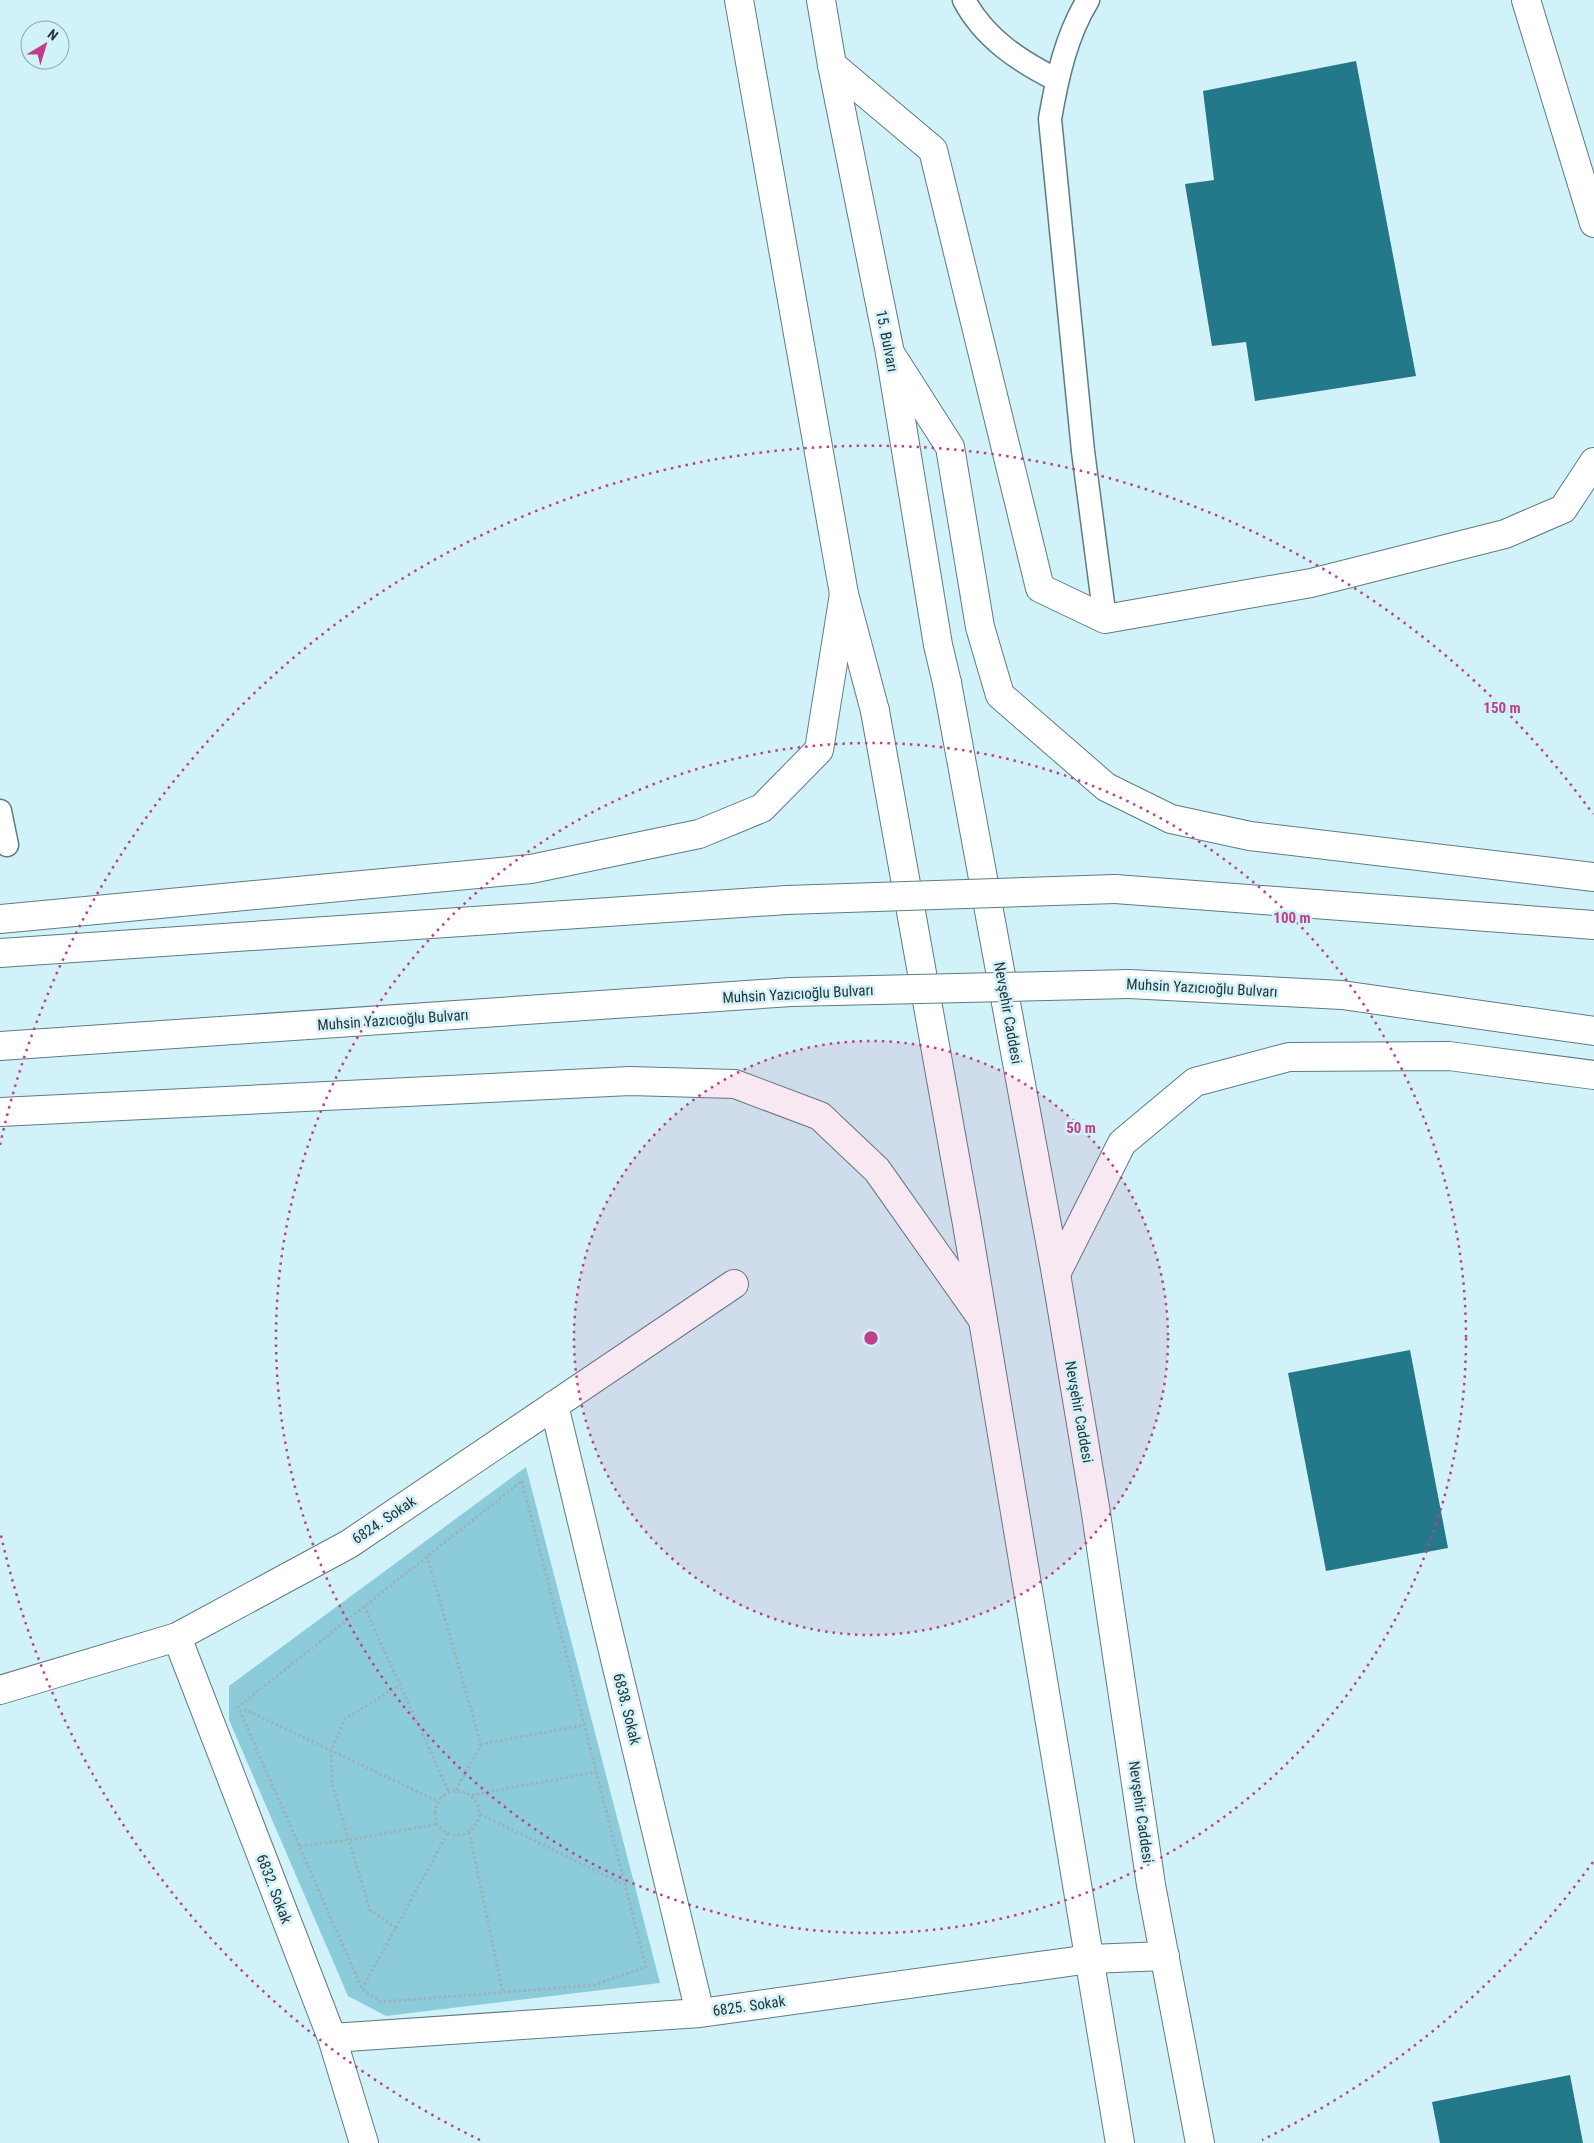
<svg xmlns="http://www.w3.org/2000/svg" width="1594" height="2143" font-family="'Roboto Condensed',sans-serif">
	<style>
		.green { fill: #8ccbda }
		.building { fill: #237889 }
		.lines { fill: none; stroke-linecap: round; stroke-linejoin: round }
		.service-casing { stroke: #5e7c82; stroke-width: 25 }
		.minor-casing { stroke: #5e7c82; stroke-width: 30 }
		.secondary-casing { stroke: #5e7c82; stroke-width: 30 }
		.primary-casing { stroke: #5e7c82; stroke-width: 30 }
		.trunk-casing { stroke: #5e7c82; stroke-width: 30 }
		.path { stroke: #9ab4ba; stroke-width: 3; stroke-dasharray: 2.5 2.5; stroke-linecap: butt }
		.service { stroke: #fff; stroke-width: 22 }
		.minor { stroke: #fff; stroke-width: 28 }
		.secondary { stroke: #fff; stroke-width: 28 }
		.primary { stroke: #fff; stroke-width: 28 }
		.trunk { stroke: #fff; stroke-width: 28 }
		.trunk-bridge-casing { stroke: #5e7c82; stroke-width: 30; stroke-linecap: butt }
		.trunk-bridge { stroke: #fff; stroke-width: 28 }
		.ring { fill: none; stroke: #bf3f8a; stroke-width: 2.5; stroke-dasharray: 2.5 5 }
		.labels { text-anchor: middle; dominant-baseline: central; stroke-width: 5; stroke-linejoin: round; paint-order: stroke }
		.street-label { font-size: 15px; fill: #283538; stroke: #d1f2f9 }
		.centre { fill: #bf3f8a; stroke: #d1f2f9; stroke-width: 2.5 }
		.ring-label { font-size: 15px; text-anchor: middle; font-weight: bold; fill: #bf3f8a; stroke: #d1f2f9; stroke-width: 5; stroke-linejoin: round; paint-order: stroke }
	</style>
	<rect width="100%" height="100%" fill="#d1f2f9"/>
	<path class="green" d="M526 1467 660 1983 386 2016 348 1996 229 1720V1686Z"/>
	<path class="building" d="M1356 61 1416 376 1255 401 1246 342 1212 346 1185 184 1214 180 1203 91Z
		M1410 1350 1448 1548 1326 1571 1288 1373Z
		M1570 2075 1583 2143H1440L1432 2102Z"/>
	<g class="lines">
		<g class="service-casing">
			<path id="service" d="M964 0C984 38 1019 61 1057 80
				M1088 0C1066 36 1057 78 1050 119L1083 451 1105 619
				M0 811 7 845"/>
		</g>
		<g class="minor-casing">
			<path id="minor" d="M1526 0 1594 223
				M832 65 933 150 1040 588 1105 619 1311 583 1505 534 1563 509 1594 462
				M554 1405 700 2013
				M177 1637 332 2038 364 2143
				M0 1690 177 1637 349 1544 734 1284
				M332 2038 700 2013 1090 1959 1165 1956"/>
		</g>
		<g class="secondary-casing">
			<path id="secondary" d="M739 0 844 594 875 711
				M821 0 832 65 890 353 938 645 947 683"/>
		</g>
		<g class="primary-casing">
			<path id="primary" d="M947 683 1056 1274 1095 1507 1151 1885 1200 2143
				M875 711 967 1224 1120 2143"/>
		</g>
		<g class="trunk-casing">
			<path id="trunk" d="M890 353 950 447 980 627 1000 695 1106 787 1171 819 1250 836 1594 877
				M1115 889 1594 925
				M0 919 531 869 699 834 762 808 819 750 844 594
				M0 953 787 900
				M1129 984 1342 995 1594 1031
				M0 1046 791 992
				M0 1112 630 1081 735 1084 820 1116 877 1170 983 1320
				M1056 1274 1122 1143 1195 1082 1289 1057 1449 1056 1594 1075"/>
		</g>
		<path class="path" d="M522 1481 646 1967 594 1985 381 2002 362 1989 238 1707Z
			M427 1556 481 1744 584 1725
			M364 1606 449 1792
			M244 1709 437 1801
			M456 1790 481 1744
			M435 1813a22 22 0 1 1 44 0a22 22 0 1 1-44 0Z
			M472 1795 596 1772
			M480 1814 625 1885
			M469 1832 503 1993
			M300 1846 349 1840 437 1824
			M396 1928 370 1910 332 1784 331 1751 345 1719 400 1685
			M362 1989 448 1833"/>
		<use href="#service" class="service"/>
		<use href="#minor" class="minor"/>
		<use href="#secondary" class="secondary"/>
		<use href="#primary" class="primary"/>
		<use href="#trunk" class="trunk"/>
		<g class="trunk-bridge-casing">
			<path id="trunk-bridge" d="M787 900 1115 889
				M791 992 1129 984"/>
		</g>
		<use href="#trunk-bridge" class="trunk-bridge"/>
	</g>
	<circle cx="871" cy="1338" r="297" fill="#bf3f8a" fill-opacity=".12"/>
	<g class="ring">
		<circle cx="871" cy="1338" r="297"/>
		<circle cx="871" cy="1338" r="595"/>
		<path d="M1593 1862A892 892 0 0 1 1262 2140M480 2140A892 892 0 0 1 0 1531M0 1145A892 892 0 0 1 1593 814"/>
	</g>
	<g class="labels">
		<g class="street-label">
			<text transform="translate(887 341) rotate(79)">15. Bulvarı</text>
			<text transform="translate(1202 988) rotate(3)">Muhsin Yazıcıoğlu Bulvarı</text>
			<text transform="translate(798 994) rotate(-3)">Muhsin Yazıcıoğlu Bulvarı</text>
			<text transform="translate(1008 1013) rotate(80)">Nevşehir Caddesi</text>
			<text transform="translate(393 1020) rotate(-4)">Muhsin Yazıcıoğlu Bulvarı</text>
			<text transform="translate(1079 1412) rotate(80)">Nevşehir Caddesi</text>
			<text transform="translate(384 1520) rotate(-34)">6824. Sokak</text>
			<text transform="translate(627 1709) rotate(76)">6838. Sokak</text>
			<text transform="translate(1141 1812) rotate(82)">Nevşehir Caddesi</text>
			<text transform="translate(274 1889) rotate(69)">6832. Sokak</text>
			<text transform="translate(749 2006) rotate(-8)">6825. Sokak</text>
		</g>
	</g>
	<circle cx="871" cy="1338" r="8" class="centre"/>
	<g class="ring-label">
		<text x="1502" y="713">150 m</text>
		<text x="1292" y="923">100 m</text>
		<text x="1081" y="1133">50 m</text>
	</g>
	<g transform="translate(45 45) rotate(38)"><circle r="24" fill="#d1f2f9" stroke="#8da6ac"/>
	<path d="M0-4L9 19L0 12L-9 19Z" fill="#bf3f8a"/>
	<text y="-8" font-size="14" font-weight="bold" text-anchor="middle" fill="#283538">N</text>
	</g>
</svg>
